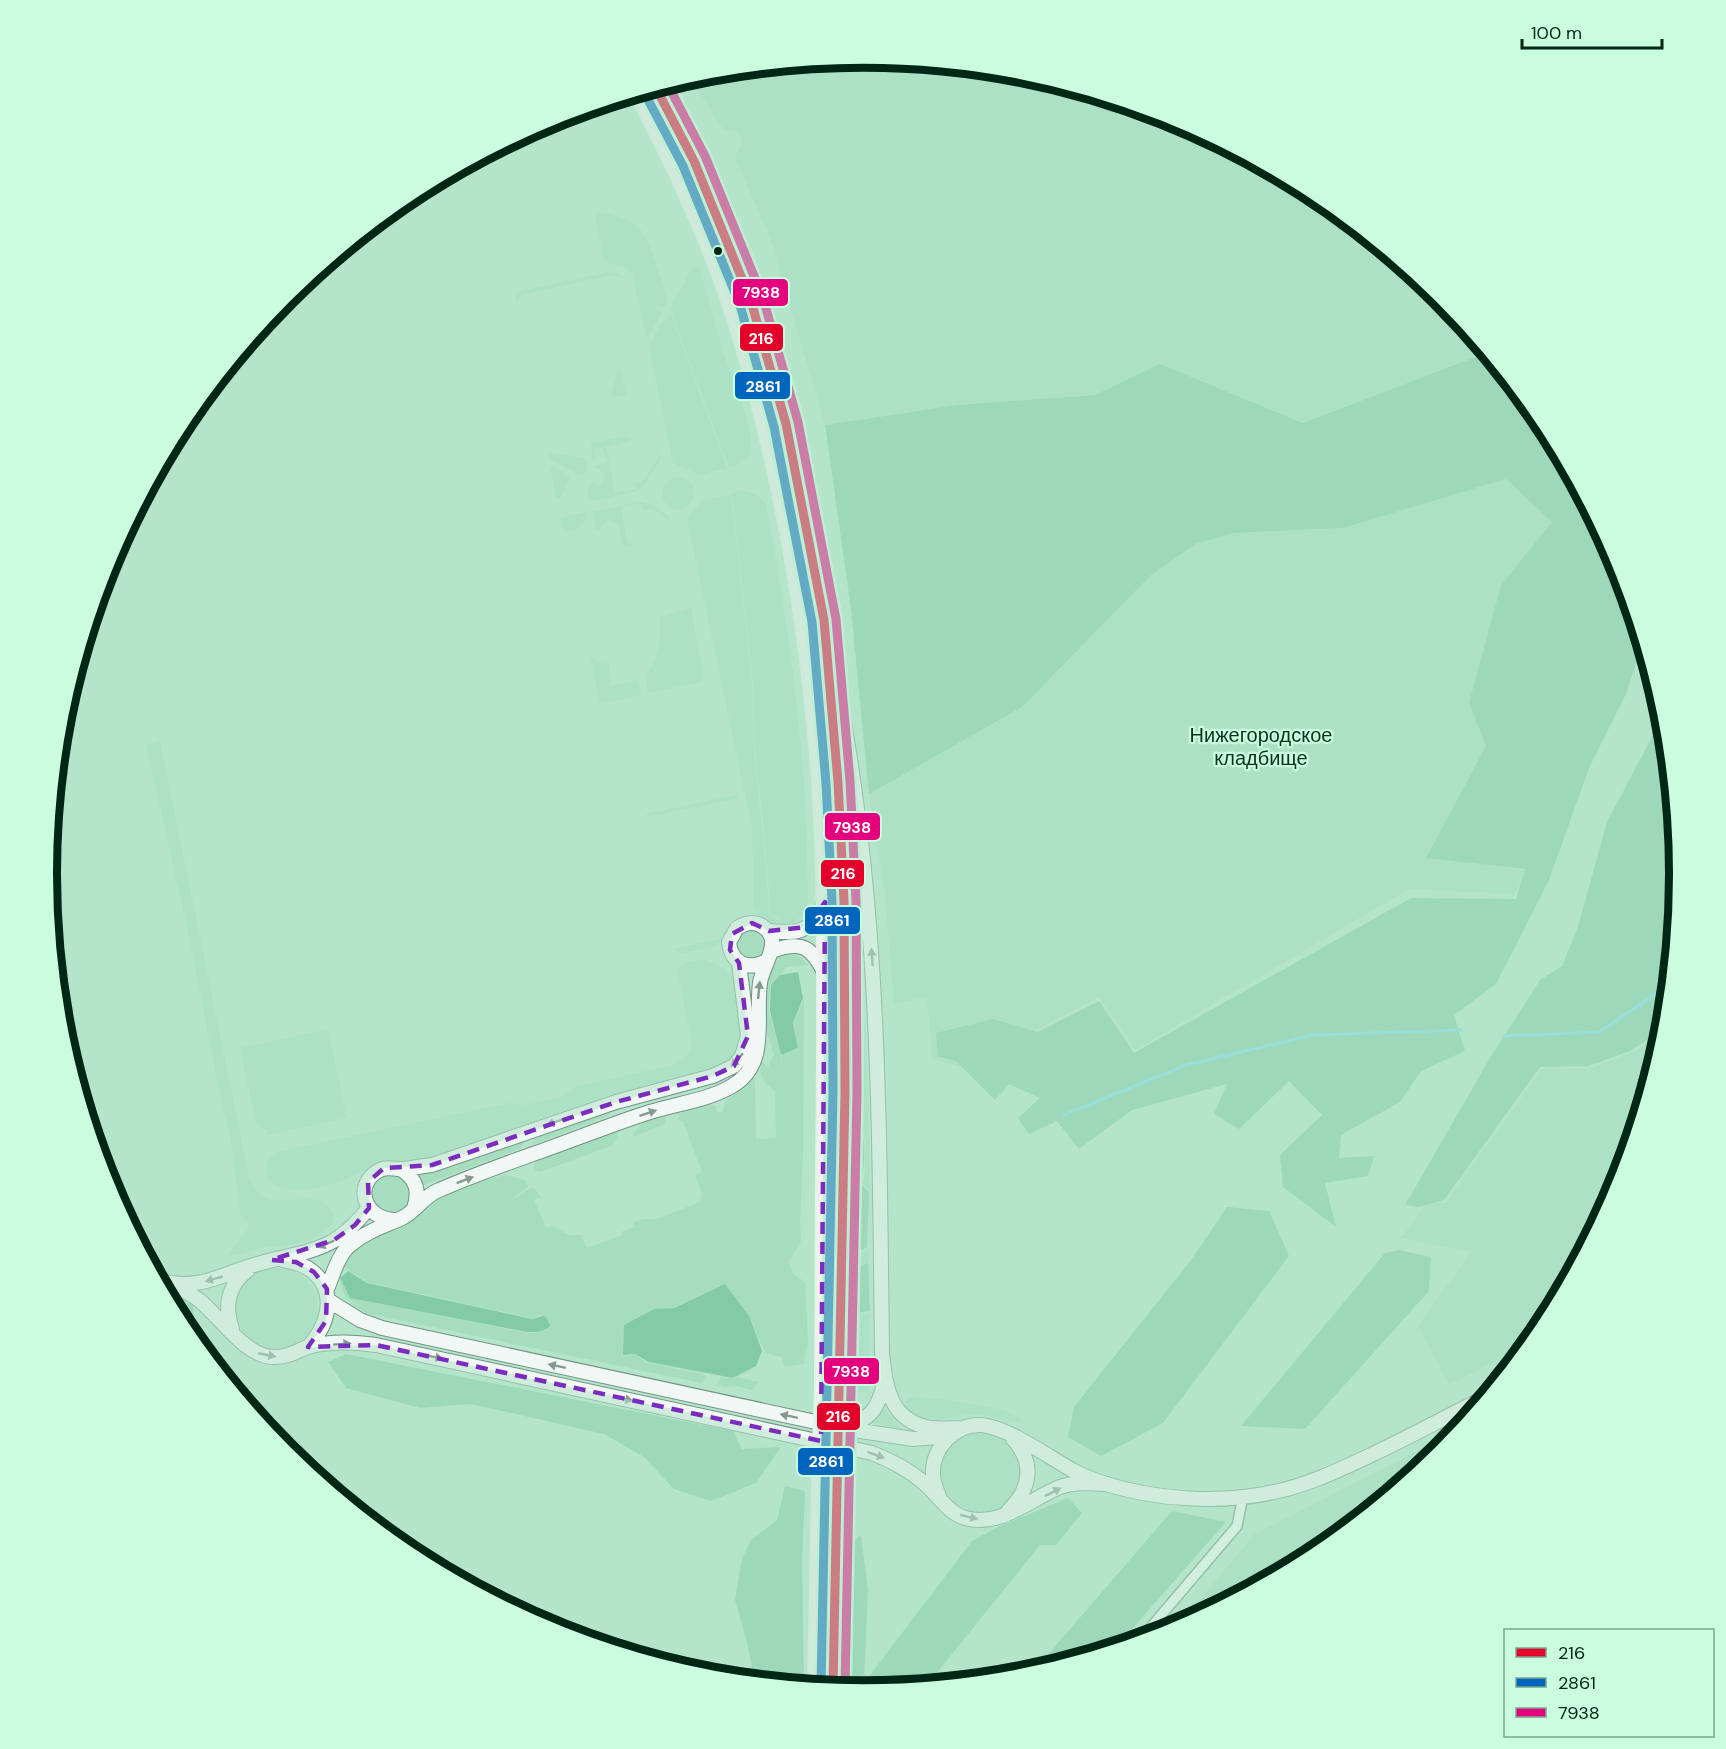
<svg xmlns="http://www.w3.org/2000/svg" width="1726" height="1749" font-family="'DM Sans',sans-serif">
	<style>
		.green { fill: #a5ddbe }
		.forest { fill: #82cba6 }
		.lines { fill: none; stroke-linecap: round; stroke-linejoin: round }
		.stream { stroke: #78d8e7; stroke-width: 3 }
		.minor-casing { stroke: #719482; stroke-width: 12 }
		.secondary-casing { stroke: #719482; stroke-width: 16 }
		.primary-casing { stroke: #ddf3e7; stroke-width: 18 }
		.minor { stroke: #f4fbf7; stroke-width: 9 }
		.secondary { stroke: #f1f7f4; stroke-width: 14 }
		.primary { stroke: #eff1f0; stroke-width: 15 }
		.primary-bridge-casing { stroke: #ddf3e7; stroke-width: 18; stroke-linecap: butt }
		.primary-bridge { stroke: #eff1f0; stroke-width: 15 }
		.bus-1-casing { stroke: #cafddf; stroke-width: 14 }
		.bus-2-casing { stroke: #cafddf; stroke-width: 14 }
		.bus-3-casing { stroke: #cafddf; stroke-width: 14 }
		.bus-1 { stroke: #e4002b; stroke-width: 9 }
		.bus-2 { stroke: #0065bd; stroke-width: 9 }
		.bus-3 { stroke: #e5007d; stroke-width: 9 }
		.oneway { fill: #859990 }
		.marked { fill: none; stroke: #7b2cbf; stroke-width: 4.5; stroke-dasharray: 12 8; stroke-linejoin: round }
		.bus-dot { fill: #002615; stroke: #cafddf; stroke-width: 2 }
		.labels { text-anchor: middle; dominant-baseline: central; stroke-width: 4.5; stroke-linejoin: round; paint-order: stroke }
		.park-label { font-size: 20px; fill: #093320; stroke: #cafddf }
		.rim { fill: none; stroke: #002615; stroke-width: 8 }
		.line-badge { stroke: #cafddf; stroke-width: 2 }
		.badge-label { font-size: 16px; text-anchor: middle; font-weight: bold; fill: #fff }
	</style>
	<rect width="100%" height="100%" fill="#b4e4ca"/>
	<path class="green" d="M863 58 1023 74 1176 120 1317 196 1441 297 1486 353 1303 423 1160 364 1095 395 957 405 825 425 769 235 735 158 742 142 738 132 723 129 690 78 704 74Z
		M600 212C611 215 630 219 639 228 653 243 661 281 668 302L664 308 657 304 655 308 662 313 647 339 632 274 624 267 604 262 595 215Z
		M699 267C707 295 715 323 723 351 730 373 754 427 751 448 750 460 740 465 729 468L670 309 692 268Z
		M608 272C617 271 623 275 627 284L622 277 612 275 521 295 516 301V294L520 291Z
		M671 315 727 468 700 475 673 463 649 348 661 324Z
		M621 369 626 395 614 397 611 394 618 371Z
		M626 436 632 439 630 441 606 447 609 461H607L603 447 594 449 596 460H593L591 443Z
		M656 442 660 460 644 486 640 490 594 501 589 496 588 489 592 482 600 486 606 474 594 466 609 462 615 493 637 489 636 482 644 480 658 458Z
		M551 453 584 458 588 469 583 475H579L549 458V455Z
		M555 467 569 476 570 479 559 499 556 497 550 467Z
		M662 493a16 16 0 1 1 32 0a16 16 0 1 1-32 0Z
		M1506 479 1552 522 1501 585 1469 701 1487 746 1426 857 1525 870 1515 894 1409 889 1135 1050 1099 997 963 1068 932 1058 927 997 894 1004 885 894 869 794 1022 707 1151 574 1196 544 1233 533 1343 528Z
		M739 491C752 492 758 495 766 504 784 597 797 691 804 785 807 826 807 867 808 908 801 921 792 923 778 923L780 919 771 914 763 819 755 754 753 683 732 493Z
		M731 494 752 683 754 753 766 866 769 915 779 920 775 925C763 924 759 918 754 907L752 828 687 519 702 501Z
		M640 502C650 503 667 512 672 522L652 508 643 510 639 503 621 507 627 542 633 546 630 548 621 543C620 532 622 521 608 520L598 530H596L592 512Z
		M586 512 587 518C581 527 575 534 564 531L560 518Z
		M691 608 704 678 701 682 648 693 646 676C661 655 660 642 660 617Z
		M590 656 599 663 609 664 611 686 638 680 641 695 600 704Z
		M160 741 249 1177C252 1182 255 1190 260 1193 282 1214 329 1180 334 1221 322 1238 304 1243 284 1246 277 1247 271 1246 265 1247 252 1250 240 1257 227 1255L248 1229V1221L241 1217 230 1135 218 1085 188 931 146 745Z
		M736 795 738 797 737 799 645 817 647 814Z
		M851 878H854C863 983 868 1086 870 1191L863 1184C868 1158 868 1145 860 1120L854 1133Z
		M736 945a15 15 0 1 1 30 0a15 15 0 1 1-30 0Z
		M727 937 718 945 681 954 674 949Z
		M786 952C796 953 801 956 807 965L787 967 770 985 769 1011 783 1064 782 1055 798 1049 794 1023 804 999 803 1152 800 1222 801 1241 789 1261 792 1273 805 1282 808 1340 804 1364 785 1367 781 1357 765 1353 749 1316 725 1284 674 1307 653 1309 624 1325 623 1356 635 1355 648 1363 706 1375 702 1383 365 1313 348 1302 363 1307C347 1299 343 1298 340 1279L350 1298 527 1333 539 1332 548 1328 550 1324 547 1317 540 1315 532 1318 367 1282 344 1267 345 1256 364 1240 394 1231 431 1200 473 1184 504 1175 525 1180 528 1187 508 1202 533 1187 541 1197 534 1200 546 1228 553 1226 569 1235H581L587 1248 622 1235 621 1232 635 1227 633 1222 644 1219H657L700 1202 702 1194 695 1175 702 1172 701 1170 683 1121 678 1120 680 1113 715 1105 717 1112H723L725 1102 744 1086 753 1071 755 1085 756 1139 778 1138 776 1137 775 1091C761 1082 761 1076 760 1060L768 1067 774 1054 761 1016 769 967 777 956Z
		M704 959 724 968 737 983 745 1030 734 1062 459 1152C447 1155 435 1158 423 1160 411 1161 398 1160 386 1162 370 1164 355 1177 339 1182 321 1188 269 1200 266 1171 266 1162 269 1157 276 1152L509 1103 525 1105 561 1097 574 1087 674 1065C683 1059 689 1055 692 1044L677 970 682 964Z
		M328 1029 347 1118 267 1135 266 1129H261L256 1124 240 1048Z
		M1664 1033 1617 1187 1542 1328 1528 1345 1449 1385 1418 1326 1471 1252 1401 1238 1430 1200 1445 1203 1542 1069H1589L1633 1052Z
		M611 1112 608 1116 533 1144 534 1139Z
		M666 1116 665 1124 633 1137C638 1121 650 1119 666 1116Z
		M618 1130 617 1138 611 1146 540 1172 536 1171 534 1167 535 1160Z
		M527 1136 521 1148 418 1187 412 1172Z
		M373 1194a19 19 0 1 1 38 0a19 19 0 1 1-38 0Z
		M869 1248V1261L857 1268 858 1279 850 1282 851 1259Z
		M236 1309a41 41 0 1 1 82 0a41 41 0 1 1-82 0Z
		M870 1313 869 1392H848L849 1317Z
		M721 1377 734 1379 737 1377 758 1382 752 1390 732 1385 725 1387 717 1384Z
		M915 1397C937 1399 1011 1405 1022 1421 1008 1423 991 1415 975 1414 956 1414 909 1435 905 1402L910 1398Z
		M881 1404 900 1428 867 1422Z
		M1457 1431 1440 1452 1316 1554 1175 1629 1255 1534Z
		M940 1472a41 41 0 1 1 82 0a41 41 0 1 1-82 0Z"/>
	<path class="forest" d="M1486 353 1542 421 1617 562 1642 645 1626 694 1589 768 1549 880 1496 984 1454 1015 1465 1051 1421 1071 1400 1102 1341 1135 1339 1158 1374 1156 1368 1176 1325 1183 1336 1227 1283 1187 1280 1155 1322 1115 1289 1081 1239 1129 1214 1114 1227 1084 1132 1110 1079 1149 1057 1121 1029 1134 1018 1118 1040 1098 1009 1084 995 1100 957 1062 938 1056 936 1033 993 1019 1038 1032 1099 1001 1134 1053 1411 898 1516 899 1525 869 1426 858 1486 746 1469 702 1501 585 1552 522 1506 479 1343 528 1233 533 1196 544 1151 575 1022 707 869 794 851 609 825 425 957 405 1095 395 1160 364 1303 423Z
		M1662 709 1679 875 1664 1029 1630 1051 1588 1066 1540 1067 1444 1200 1418 1207 1405 1205 1490 1058 1540 980 1562 966 1577 930 1607 822 1651 739Z
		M798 972 803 998 793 1023 798 1048 781 1055 770 1011 771 985 780 975Z
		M860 1121C866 1146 865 1159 861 1184L869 1192 867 1247 850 1257 855 1137Z
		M1227 1207 1269 1211 1289 1256 1163 1423 1101 1456 1068 1437 1074 1407 1191 1260Z
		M1399 1250 1431 1257 1429 1291 1305 1429 1241 1426 1385 1253Z
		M868 1262 870 1311 851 1314 852 1284 859 1279 858 1268Z
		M348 1271 367 1283 532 1319 543 1316 546 1317 550 1325 548 1328 538 1332H527L350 1298 340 1278Z
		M725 1284 749 1316 762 1351 756 1366 733 1378 649 1362 635 1354 623 1355 624 1325 654 1309 674 1308Z
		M169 1300 193 1305 194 1327 182 1324Z
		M346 1354 733 1431 742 1449 781 1447 756 1483 711 1501 674 1489 644 1457 604 1434 471 1404 420 1408 346 1388 328 1362Z
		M785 1486 805 1491 802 1561 804 1685 749 1680 754 1677 747 1642 735 1600 742 1559 751 1540 777 1520Z
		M1068 1498 1082 1513 1056 1545H1040L927 1685 863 1691 848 1690 854 1541 861 1535 868 1590 864 1683 972 1541 998 1527Z
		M1172 1511 1226 1522 1116 1647 1033 1672Z"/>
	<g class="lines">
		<path class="stream" d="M1504 1036 1599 1032 1669 985
			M1064 1115 1186 1065 1313 1035 1461 1030"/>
		<g class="minor-casing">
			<path id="minor" d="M1140 1640 1237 1526 1243 1496"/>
		</g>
		<g class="secondary-casing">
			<path id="secondary" d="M831 656C881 886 879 1118 882 1352 885 1386 890 1422 931 1428 942 1429 953 1428 964 1428
				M769 931C802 934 809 932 825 902
				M772 951C802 940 812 947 825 974
				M400 1169C416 1178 420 1191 414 1208
				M396 1220C363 1220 353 1183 380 1170 388 1166 395 1170 404 1169 413 1168 423 1166 432 1165L616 1102 713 1076 734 1066 742 1056 748 1036 739 963
				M283 1260C334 1267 340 1313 308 1347
				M159 1281C202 1291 223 1273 261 1263 286 1256 313 1253 335 1240 349 1231 359 1220 369 1208
				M171 1284C180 1289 191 1294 199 1300 221 1318 245 1356 273 1357 287 1358 296 1351 308 1347 329 1341 355 1342 376 1345L872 1453C891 1461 908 1469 924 1483 937 1494 948 1513 965 1518 1000 1528 1030 1499 1060 1487 1074 1482 1090 1483 1105 1484
				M327 1289C333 1275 338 1255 350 1245 365 1232 384 1226 402 1218 415 1212 423 1197 437 1191 473 1175 511 1162 547 1149 581 1137 615 1123 650 1112 675 1104 709 1100 732 1086 770 1064 755 1019 760 983 762 965 785 940 762 926 754 921 745 923 737 928L729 942C731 963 748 971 766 961
				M328 1300 360 1320 382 1328 848 1429 913 1439 950 1436
				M232 1329C224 1306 228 1285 248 1270
				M848 1429C873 1414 877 1411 885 1381
				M939 1496C936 1489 933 1482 933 1474 932 1448 955 1424 981 1425 1008 1427 1050 1458 1074 1471 1083 1476 1094 1480 1103 1483 1155 1500 1221 1504 1274 1492 1308 1485 1339 1470 1371 1455 1409 1437 1446 1417 1484 1398
				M1008 1511C1031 1489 1035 1463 1013 1439"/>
		</g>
		<g class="primary-casing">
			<path id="primary" d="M656 88 694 161 721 224 751 301 786 424 820 595 838 782 844 901 845 1092 839 1391
				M638 94C673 163 707 233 731 306 748 357 761 409 773 460 797 566 812 673 820 782 826 875 825 968 825 1061 824 1169 823 1278 823 1386
				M816 1686 820 1478
				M833 1688 837 1475"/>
		</g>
		<use href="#minor" class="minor"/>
		<use href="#secondary" class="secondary"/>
		<use href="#primary" class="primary"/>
		<g class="primary-bridge-casing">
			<path id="primary-bridge" d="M837 1475 839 1391
				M820 1478 823 1386"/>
		</g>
		<use href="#primary-bridge" class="primary-bridge"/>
		<g class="bus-1-casing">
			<path id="bus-1" d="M656 88 694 161 751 301 786 424 824 620 838 782 844 901 845 1092 833 1688"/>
		</g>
		<g class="bus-2-casing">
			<path id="bus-2" d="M645 94 683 166 740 305 774 427 812 622 826 783 832 901 833 1092 821 1687"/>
		</g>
		<g class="bus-3-casing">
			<path id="bus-3" d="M668 85 705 156 763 298 798 422 836 619 850 781 856 901 857 1092 845 1688"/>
		</g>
		<use href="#bus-1" class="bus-1"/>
		<use href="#bus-2" class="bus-2"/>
		<use href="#bus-3" class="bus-3"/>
	</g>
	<defs><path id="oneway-solid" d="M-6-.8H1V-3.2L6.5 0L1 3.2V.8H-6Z" transform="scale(1.5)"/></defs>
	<g class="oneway">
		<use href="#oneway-solid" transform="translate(872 957) rotate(-94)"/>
		<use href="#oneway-solid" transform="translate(759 990) rotate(-84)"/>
		<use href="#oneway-solid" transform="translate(737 1060) rotate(131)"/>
		<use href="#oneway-solid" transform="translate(648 1113) rotate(-18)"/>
		<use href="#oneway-solid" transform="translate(555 1122) rotate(162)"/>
		<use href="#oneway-solid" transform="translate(465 1180) rotate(-21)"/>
		<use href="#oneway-solid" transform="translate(326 1244) rotate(157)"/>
		<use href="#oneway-solid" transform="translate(214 1279) rotate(164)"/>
		<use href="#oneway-solid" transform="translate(342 1344) rotate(-4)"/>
		<use href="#oneway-solid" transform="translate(267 1355) rotate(11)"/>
		<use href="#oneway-solid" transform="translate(434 1357) rotate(12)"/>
		<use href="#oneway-solid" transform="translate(557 1366) rotate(-168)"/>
		<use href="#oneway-solid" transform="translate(624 1399) rotate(12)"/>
		<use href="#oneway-solid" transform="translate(789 1416) rotate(-168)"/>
		<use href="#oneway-solid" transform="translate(876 1455) rotate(20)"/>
		<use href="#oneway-solid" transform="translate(1053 1492) rotate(-27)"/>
		<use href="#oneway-solid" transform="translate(969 1517) rotate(13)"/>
	</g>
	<path d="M0 0H1726V1749H0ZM825 902 821 1441 376 1345 308 1347 326 1321 327 1289 314 1272 296 1262 271 1260 334 1240 355 1225 369 1208 368 1182 384 1168 432 1165 616 1102 713 1076 734 1066 748 1036 739 963 730 950 732 934 752 923 769 931 808 927Z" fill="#b4e4ca" fill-opacity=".55" fill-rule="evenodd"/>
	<path class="marked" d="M825 902 821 1441 376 1345 308 1347 326 1321 327 1289 314 1272 296 1262 271 1260 334 1240 355 1225 369 1208 368 1182 384 1168 432 1165 616 1102 713 1076 734 1066 748 1036 739 963 730 950 732 934 752 923 769 931 808 927Z"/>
	<circle class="bus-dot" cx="718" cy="251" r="5"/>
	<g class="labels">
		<g class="park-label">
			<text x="1261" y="735">Нижегородское<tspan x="1261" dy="23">кладбище</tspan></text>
		</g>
	</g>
	<path d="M0 0H1726V1749H0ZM57 874a806 806 0 1 1 1612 0a806 806 0 1 1-1612 0Z" fill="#cafddf" fill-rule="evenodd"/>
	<path class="rim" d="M57 874a806 806 0 1 1 1612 0a806 806 0 1 1-1612 0Z"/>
	<g class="line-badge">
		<rect x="732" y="278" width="57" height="29" rx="6" fill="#e5007d"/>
		<rect x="739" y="323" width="45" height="29" rx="6" fill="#e4002b"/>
		<rect x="734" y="371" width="57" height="29" rx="6" fill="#0065bd"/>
		<rect x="824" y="812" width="57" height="29" rx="6" fill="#e5007d"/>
		<rect x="820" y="859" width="45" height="29" rx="6" fill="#e4002b"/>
		<rect x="804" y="906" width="57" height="29" rx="6" fill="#0065bd"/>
		<rect x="823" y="1357" width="57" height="28" rx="6" fill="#e5007d"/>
		<rect x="816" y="1402" width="45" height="29" rx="6" fill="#e4002b"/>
		<rect x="797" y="1447" width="57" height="29" rx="6" fill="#0065bd"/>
	</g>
	<g class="badge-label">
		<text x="761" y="298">7938</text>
		<text x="761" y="344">216</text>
		<text x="763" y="392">2861</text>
		<text x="852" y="833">7938</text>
		<text x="843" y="879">216</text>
		<text x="832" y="926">2861</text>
		<text x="851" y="1377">7938</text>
		<text x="838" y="1422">216</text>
		<text x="826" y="1467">2861</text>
	</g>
	<rect x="1504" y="1629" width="210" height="108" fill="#cafddf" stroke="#79a78e" stroke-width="1.5"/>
	<rect x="1516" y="1648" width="30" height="9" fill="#e4002b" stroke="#79a78e" stroke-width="1.5"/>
	<text x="1558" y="1659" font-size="18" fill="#002615">216</text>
	<rect x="1516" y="1678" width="30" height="9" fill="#0065bd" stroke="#79a78e" stroke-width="1.5"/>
	<text x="1558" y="1689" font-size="18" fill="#002615">2861</text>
	<rect x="1516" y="1708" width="30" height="9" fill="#e5007d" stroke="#79a78e" stroke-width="1.5"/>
	<text x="1558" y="1719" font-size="18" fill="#002615">7938</text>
	<path d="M1522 39v9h140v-9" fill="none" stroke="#002615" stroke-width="3"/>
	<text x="1531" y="39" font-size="18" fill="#002615" stroke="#cafddf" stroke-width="4.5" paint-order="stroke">100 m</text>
</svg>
